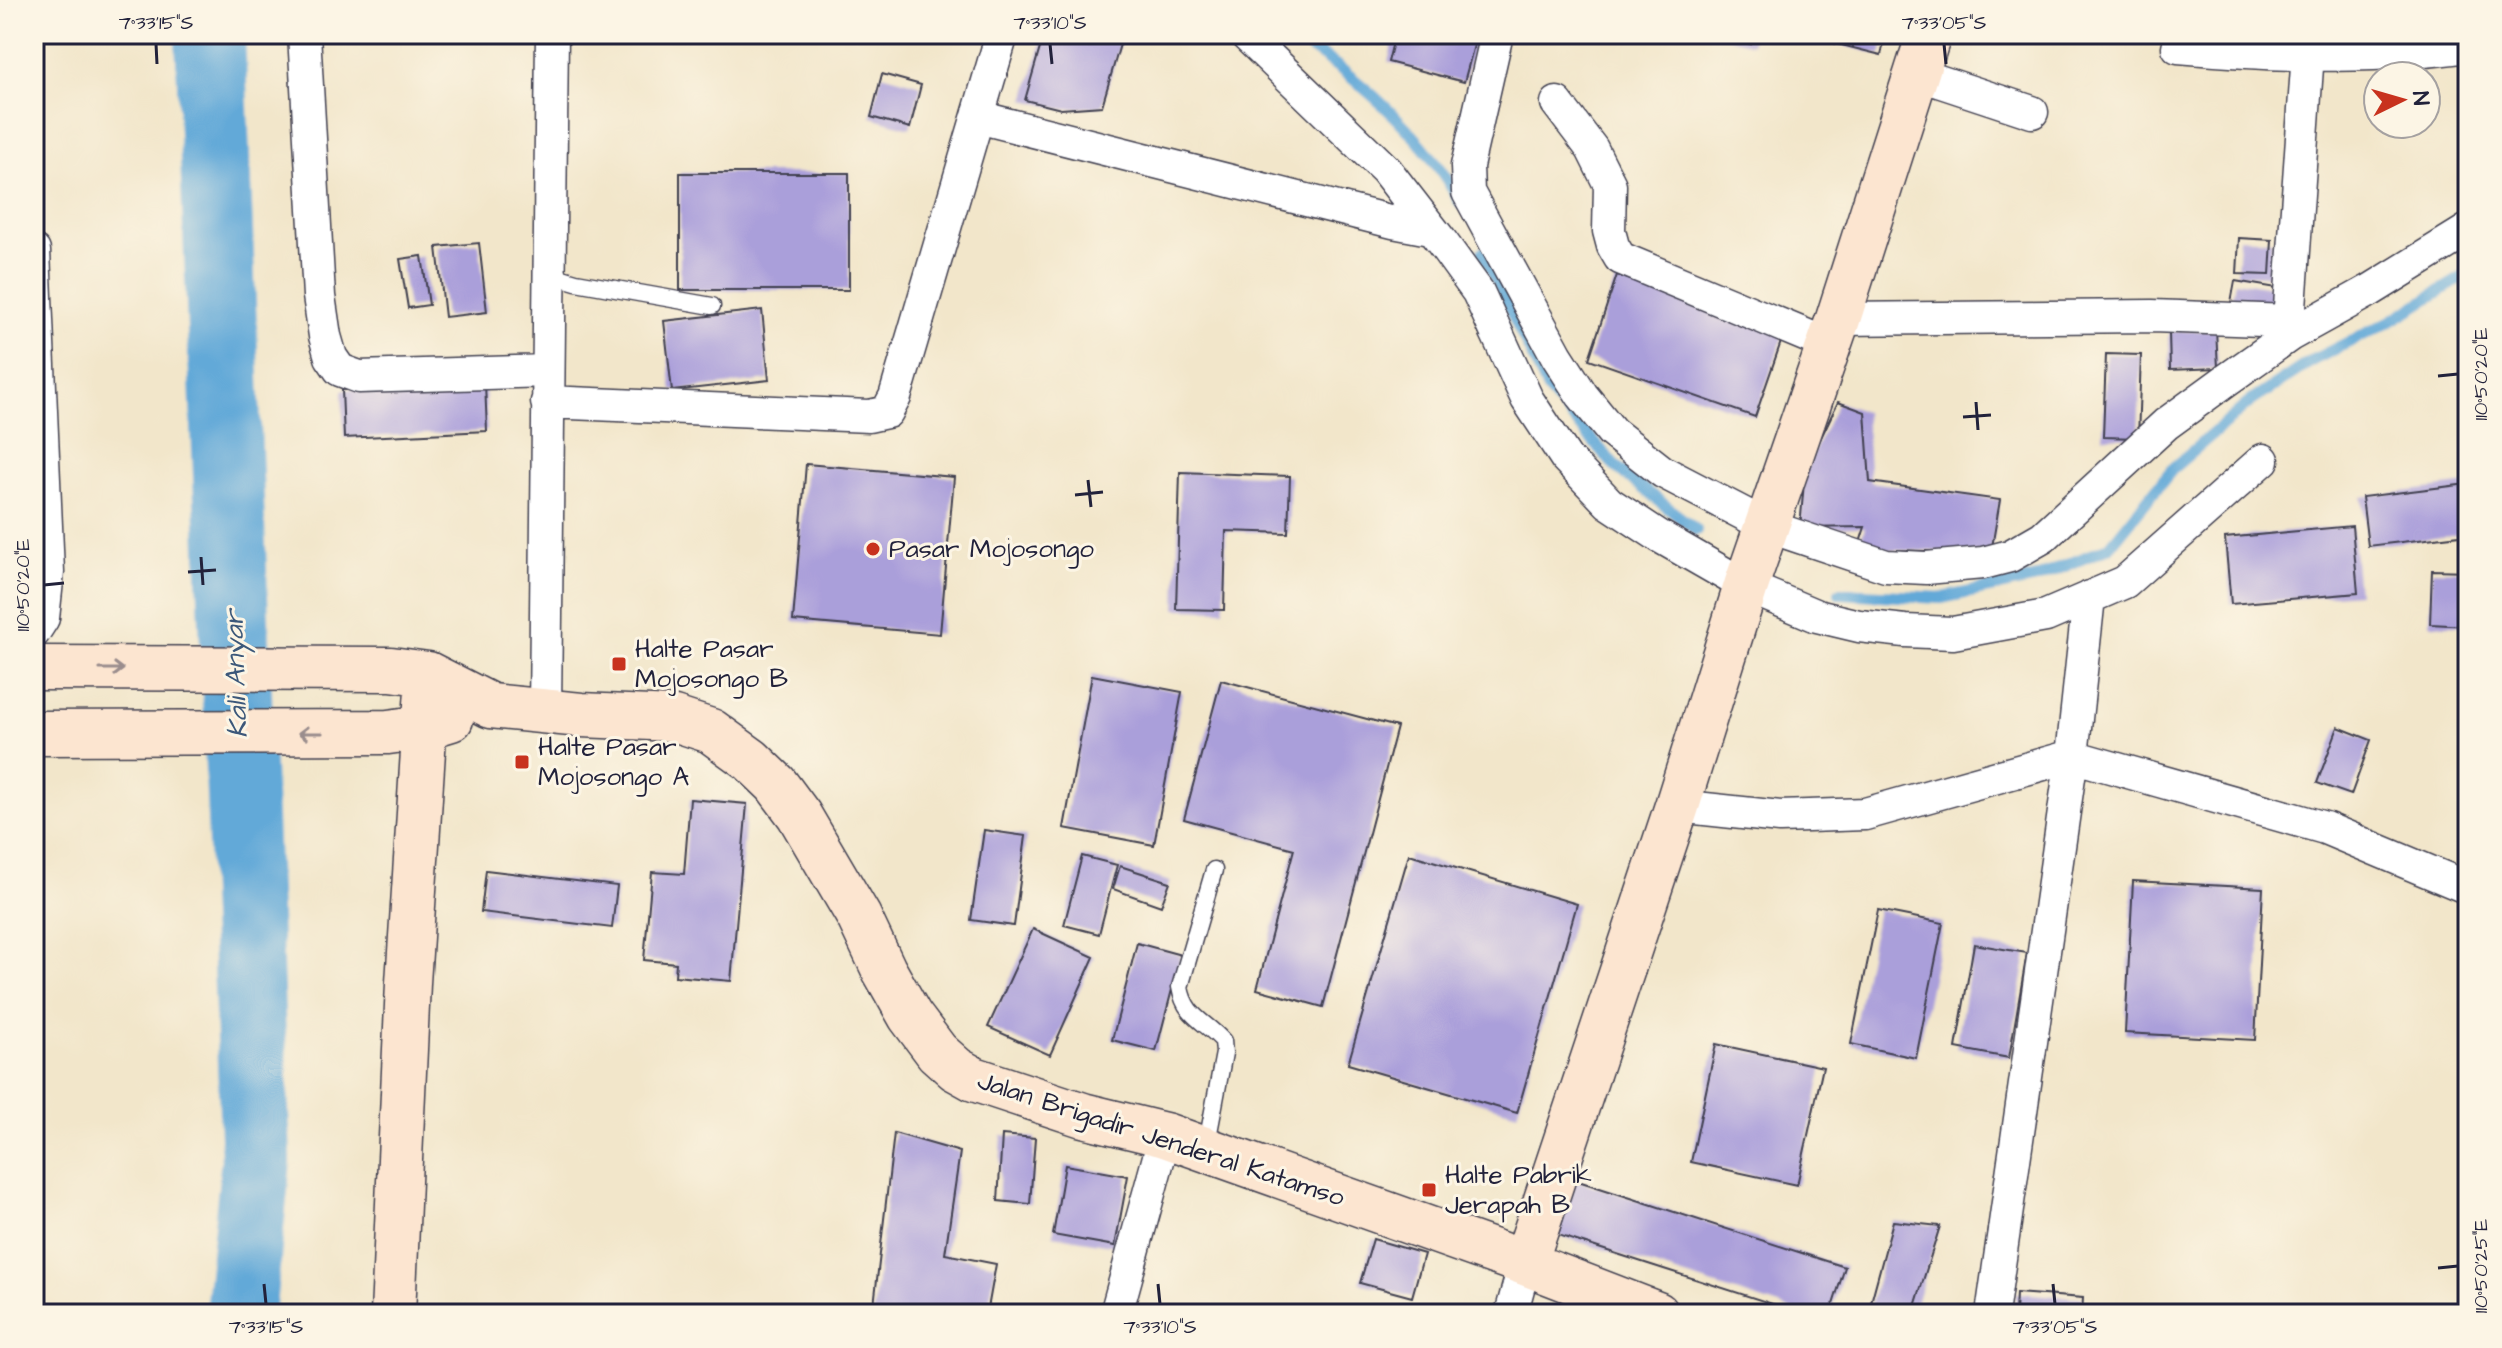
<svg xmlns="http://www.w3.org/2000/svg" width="2502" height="1348" font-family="'Architects Daughter',sans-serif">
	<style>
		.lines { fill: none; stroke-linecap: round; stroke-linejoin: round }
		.stream { stroke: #62a9d8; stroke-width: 12 }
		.river { stroke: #62a9d8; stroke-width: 70 }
		.building { fill: #aa9fda }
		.lane-casing { stroke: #413f50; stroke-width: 19 }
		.street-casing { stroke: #413f50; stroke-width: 35 }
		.secondary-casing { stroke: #413f50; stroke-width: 47 }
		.lane { stroke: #fff; stroke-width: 16 }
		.street { stroke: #fff; stroke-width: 32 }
		.secondary { stroke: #fce5d0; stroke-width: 44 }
		.oneway { stroke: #9a8d8d }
		.ticks { fill: none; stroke: #22223b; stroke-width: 3 }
		.poi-dot { fill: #c8321e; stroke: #fcf5e5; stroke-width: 3 }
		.labels { text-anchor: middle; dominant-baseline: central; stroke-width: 6; stroke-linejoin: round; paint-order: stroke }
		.poi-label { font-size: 26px; fill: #22223b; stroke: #fcf5e5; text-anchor: start }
		.street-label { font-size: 26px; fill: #22223b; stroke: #fcf5e5 }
		.water-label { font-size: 28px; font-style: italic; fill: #3c587a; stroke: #fcf5e5 }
		.neatline { fill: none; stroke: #22223b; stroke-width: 3 }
		.ticks-label { font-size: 20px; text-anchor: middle; fill: #22223b }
	</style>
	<rect width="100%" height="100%" fill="#fcf5e5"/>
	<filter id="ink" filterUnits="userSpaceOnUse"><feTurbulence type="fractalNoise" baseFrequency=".0125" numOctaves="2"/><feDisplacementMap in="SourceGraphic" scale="16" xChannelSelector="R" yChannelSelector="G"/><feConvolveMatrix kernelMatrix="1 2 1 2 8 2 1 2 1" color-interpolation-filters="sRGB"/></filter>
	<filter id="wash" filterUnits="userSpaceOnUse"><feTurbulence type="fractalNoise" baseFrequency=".006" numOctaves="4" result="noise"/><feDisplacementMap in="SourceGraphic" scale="32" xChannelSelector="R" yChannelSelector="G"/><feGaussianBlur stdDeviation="1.8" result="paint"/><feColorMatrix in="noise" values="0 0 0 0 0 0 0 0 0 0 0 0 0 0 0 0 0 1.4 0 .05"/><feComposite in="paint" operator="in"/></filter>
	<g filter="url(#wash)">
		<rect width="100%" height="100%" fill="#f2e6ca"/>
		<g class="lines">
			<path class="stream" d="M1288 34C1352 71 1427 136 1460 203
				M1483 252 1549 391 1615 466 1696 530
				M1840 593 1942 598 2037 578 2109 547 2174 467 2250 402 2313 360 2391 321 2468 274"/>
			<path class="river" d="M210 34 256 1160 240 1314"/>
		</g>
		<g id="blocks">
			<path class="building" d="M1044 34H1123L1102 106 1061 109 1025 100Z
				M1395 34H1477L1464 82 1388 62Z
				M1717 34H1754L1751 44Z
				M1815 34H1886L1881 55 1814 38Z
				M882 74 921 85 910 128 871 117Z
				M680 173H849V290H680Z
				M2239 238 2272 240 2270 275 2237 274Z
				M479 243 487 312 445 317 437 247Z
				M422 256 429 305 408 308 400 259Z
				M1617 275 1784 333 1755 417 1589 359Z
				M2235 281 2283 289 2279 316 2230 308Z
				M762 310 769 380 672 391 664 321Z
				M2216 330 2218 368 2170 370 2169 332Z
				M2106 354 2141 355 2138 438 2103 437Z
				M485 383 487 431 344 438 342 390Z
				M1838 402 1865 412 1870 482 2000 500 1991 553 1858 549 1865 527 1800 528 1805 471Z
				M806 464 954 477 940 634 793 621Z
				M1180 472 1290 476 1288 533 1226 531 1224 610 1176 609Z
				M2468 484V534L2368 546 2362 497Z
				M2352 526 2358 593 2231 604 2225 538Z
				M2432 570 2468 571V626L2430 624Z
				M1092 675 1182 692 1154 845 1064 828Z
				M1221 680 1397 727 1323 1007 1257 989 1294 849 1184 819Z
				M2338 727 2371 740 2351 795 2317 783Z
				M690 799 747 804 731 981 675 976 676 963 644 960 652 872 684 874Z
				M984 830 1026 836 1014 926 971 920Z
				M1409 854 1577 904 1517 1113 1348 1064Z
				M1082 856 1117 865 1099 934 1064 925Z
				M1120 866 1170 882 1161 906 1113 889Z
				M486 870 617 886 612 928 481 912Z
				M2133 881 2263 888 2255 1040 2125 1033Z
				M1878 910 1943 923 1916 1058 1851 1044Z
				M1033 929 1094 957 1050 1055 988 1027Z
				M1137 943 1181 955 1156 1051 1112 1040Z
				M1974 944 2027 953 2009 1058 1956 1048Z
				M1716 1044 1823 1067 1797 1185 1691 1162Z
				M894 1133 960 1152 945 1254 996 1264 987 1314H873Z
				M1002 1135 1035 1138 1030 1204 998 1201Z
				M1065 1165 1128 1176 1115 1246 1053 1235Z
				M1575 1180 1845 1267 1830 1314H1804L1558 1235Z
				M1893 1221 1940 1226 1913 1313 1870 1306Z
				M1373 1239 1424 1254 1412 1297 1360 1283Z
				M2016 1293 2083 1298 2082 1314H2015Z"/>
		</g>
	</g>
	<g filter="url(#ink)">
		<use href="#blocks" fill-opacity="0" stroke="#413f50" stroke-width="2"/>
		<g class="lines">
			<g class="lane-casing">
				<path id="lane" d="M549 274 576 282 712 306
					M1206 1148 1224 1053 1223 1041C1204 1020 1185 1017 1180 987L1214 870"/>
			</g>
			<g class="street-casing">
				<path id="street" d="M304 34 319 296 325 336 331 357 340 370 359 377 548 371
					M1245 34 1386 170 1441 241 1478 292 1527 399 1566 458 1609 503 1659 536 1746 586 1817 616 1859 626 1905 631 1953 633 2046 616 2125 582 2263 460
					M1497 34 1467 166 1468 192 1557 356 1582 395 1612 432 1663 472 1767 526 1886 566 1926 568 1983 563 2010 556 2043 537 2166 424 2225 381 2290 335 2371 290 2468 230
					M2178 47C2270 55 2377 60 2468 46
					M1917 74 2032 112
					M1557 103 1592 149 1610 185 1609 231 1613 246 1620 258 1829 345
					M978 117 1393 222 1430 229
					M34 251 48 572 43 618 34 632
					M1838 319 2152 316 2289 321 2290 335
					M2289 321 2308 53
					M547 402 869 416 887 412 895 397 1002 34
					M545 711 552 34
					M1677 806 1780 817 1865 814 2072 756 2325 828 2468 888
					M1116 1314 1165 1135
					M1511 1314 1525 1263
					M1992 1314 2072 756 2089 597"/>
			</g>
			<g class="secondary-casing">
				<path id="secondary" d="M34 668 391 669 428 674 491 706 581 715 674 719 711 731 751 760 776 784 799 815 859 917 884 970 910 1016 937 1052 956 1069 974 1079 1083 1115 1165 1135 1525 1263 1657 1314
					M34 733 388 732 425 727 451 719
					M1525 1263 1677 806 1746 586 1838 319 1929 34
					M393 1314 408 983 428 674"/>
			</g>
			<use href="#lane" class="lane"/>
			<use href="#street" class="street"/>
			<use href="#secondary" class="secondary"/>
		</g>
		<defs><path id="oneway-shaft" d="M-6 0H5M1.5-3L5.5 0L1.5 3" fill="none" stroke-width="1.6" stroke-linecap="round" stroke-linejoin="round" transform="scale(2)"/></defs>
		<g class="oneway">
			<use href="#oneway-shaft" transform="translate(112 669)"/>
			<use href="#oneway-shaft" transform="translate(310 733) rotate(180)"/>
		</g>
	</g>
	<path class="ticks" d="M156 44 157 64M1050 44 1052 64M1944 44 1946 64M2438 376 2458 374M1976 402 1978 430M1963 417 1991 415M1088 480 1091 507M1075 495 1103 492M201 557 203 585M188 572 216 570M44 585 64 583M2438 1268 2458 1266M264 1284 266 1304M1158 1284 1160 1304M2053 1284 2055 1304"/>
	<g class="poi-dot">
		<circle cx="873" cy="549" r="8"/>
		<rect x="611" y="656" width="16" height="16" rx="4"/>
		<rect x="514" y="754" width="16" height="16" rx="4"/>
		<rect x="1421" y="1182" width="16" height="16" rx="4"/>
	</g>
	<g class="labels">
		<g class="poi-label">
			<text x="889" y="549">Pasar Mojosongo</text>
			<text x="635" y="649">Halte Pasar<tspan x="635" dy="30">Mojosongo B</tspan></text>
			<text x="538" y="747">Halte Pasar<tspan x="538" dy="30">Mojosongo A</tspan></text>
			<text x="1445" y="1175">Halte Pabrik<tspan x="1445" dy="30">Jerapah B</tspan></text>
		</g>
		<g class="street-label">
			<text transform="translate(1161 1139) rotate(18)">Jalan Brigadir Jenderal Katamso</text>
		</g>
		<g class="water-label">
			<text transform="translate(236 674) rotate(-92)">Kali Anyar</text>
		</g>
	</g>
	<rect width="2502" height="1348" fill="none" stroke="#fcf5e5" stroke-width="88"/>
	<g transform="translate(2402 100) rotate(85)"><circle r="38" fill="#fcf5e5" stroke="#a5a1a1" stroke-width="2"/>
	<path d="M0-6L14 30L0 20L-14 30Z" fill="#c8321e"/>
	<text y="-12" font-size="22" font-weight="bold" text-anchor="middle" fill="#22223b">N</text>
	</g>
	<rect x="44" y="44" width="2414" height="1260" class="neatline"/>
	<g class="ticks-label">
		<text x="156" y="29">7°33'15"S</text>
		<text x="1050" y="29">7°33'10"S</text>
		<text x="1944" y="29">7°33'05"S</text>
		<text transform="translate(2480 374) rotate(-90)" y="7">110°50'20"E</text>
		<text transform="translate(22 585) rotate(-90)" y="7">110°50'20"E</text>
		<text transform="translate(2480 1266) rotate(-90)" y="7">110°50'25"E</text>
		<text x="266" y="1333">7°33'15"S</text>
		<text x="1160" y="1333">7°33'10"S</text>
		<text x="2055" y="1333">7°33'05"S</text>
	</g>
</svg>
